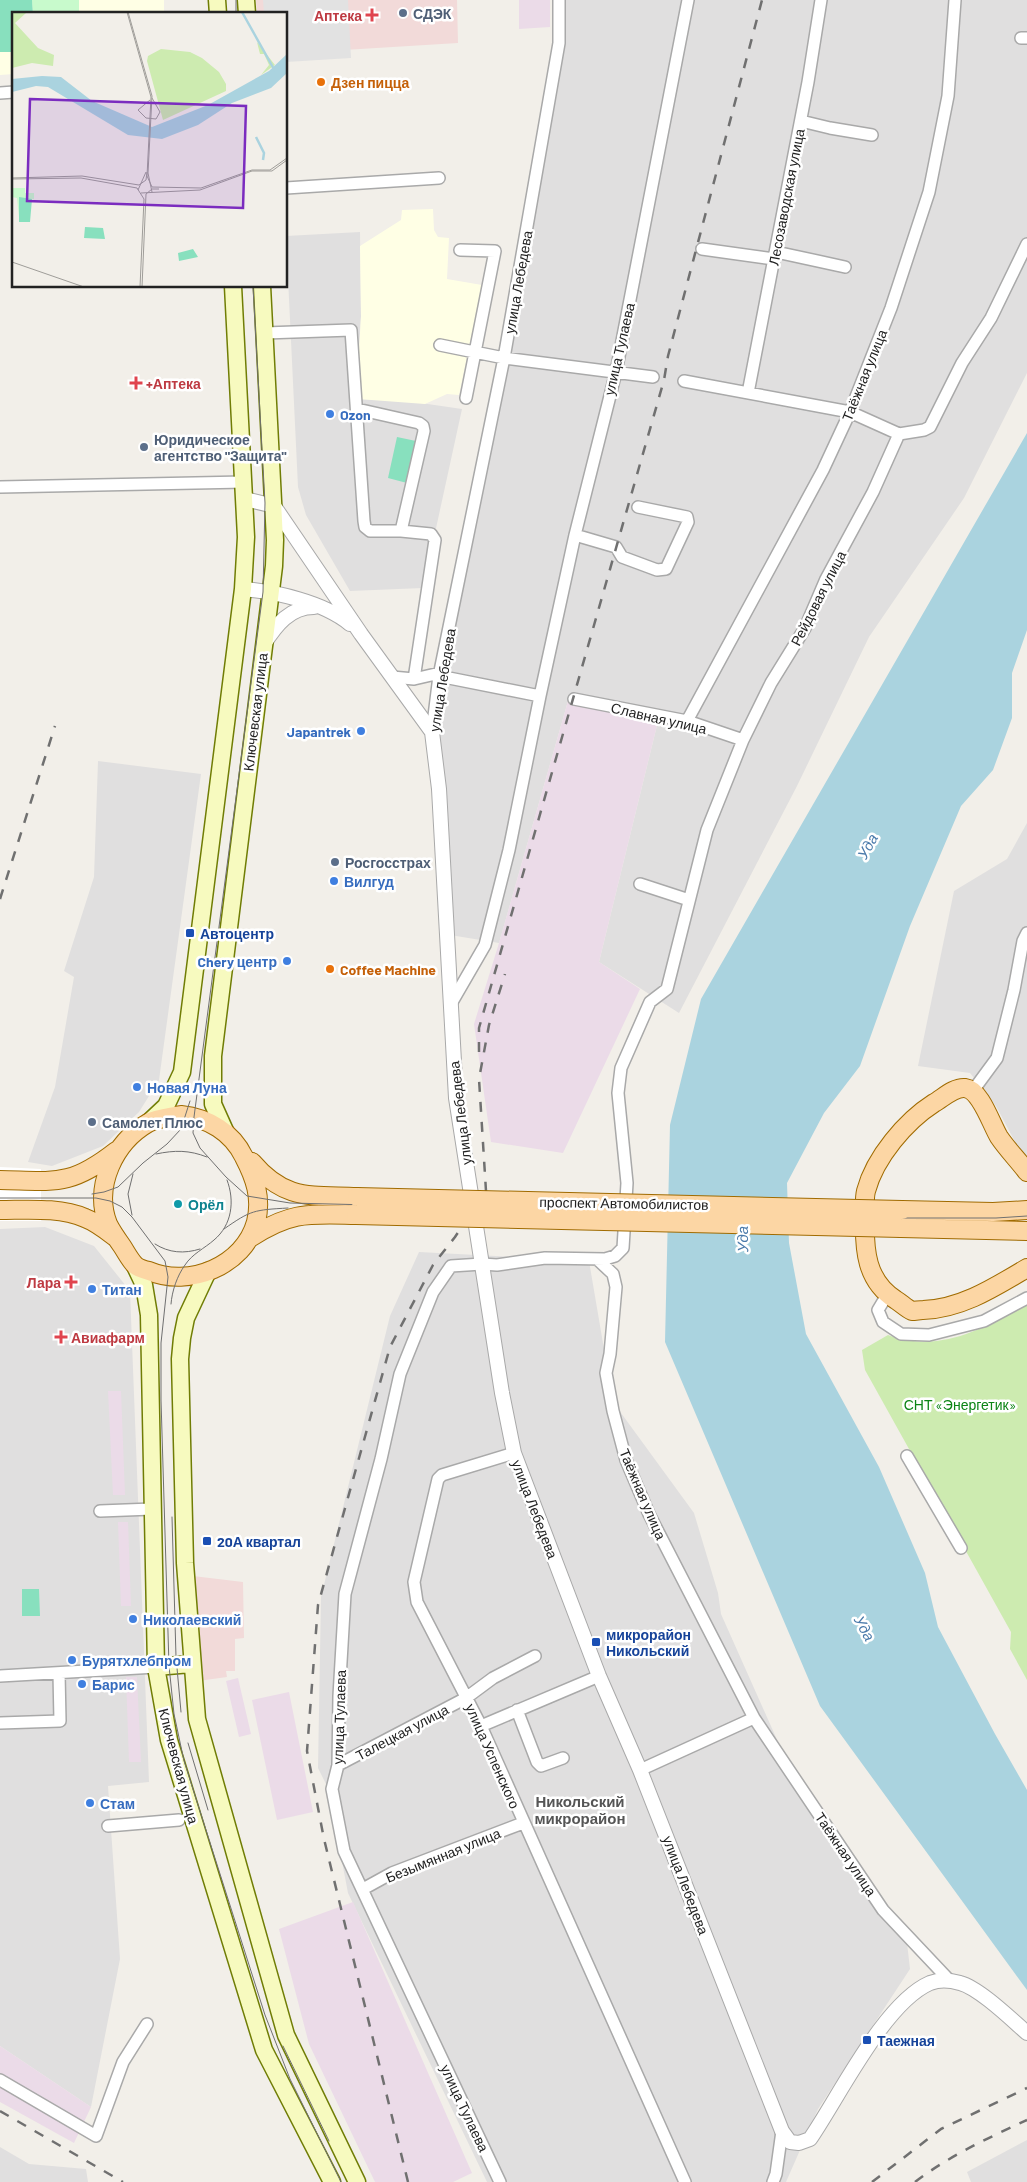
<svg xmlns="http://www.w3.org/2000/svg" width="1027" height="2182" font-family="Barlow,sans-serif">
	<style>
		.residential { fill: #e0dfdf }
		.commercial { fill: #f2dad9 }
		.industrial { fill: #ebdbe8 }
		.education { fill: #ffffe5 }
		.grass { fill: #cdebb0 }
		.park { fill: #c8facc }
		.pitch { fill: #88e0be }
		.parking { fill: #e2e2e2 }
		.water { fill: #aad3df }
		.pier { fill: #fff }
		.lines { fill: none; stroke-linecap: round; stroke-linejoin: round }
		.minor-casing { stroke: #a9a9a9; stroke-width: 14 }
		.tertiary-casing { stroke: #a9a9a9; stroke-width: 16 }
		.secondary-casing { stroke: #707d05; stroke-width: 19 }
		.primary-casing { stroke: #a06b00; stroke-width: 20 }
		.minor { stroke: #fff; stroke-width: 11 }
		.tertiary { stroke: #fff; stroke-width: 14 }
		.secondary { stroke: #f7fabf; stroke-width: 16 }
		.primary { stroke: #fcd6a4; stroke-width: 18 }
		.tram { stroke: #707070; stroke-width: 1 }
		.rail { stroke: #707070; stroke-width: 2.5; stroke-dasharray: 10 10; stroke-linecap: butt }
		.primary-bridge-casing { stroke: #a06b00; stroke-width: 20; stroke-linecap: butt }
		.primary-bridge { stroke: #fcd6a4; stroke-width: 18 }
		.service-dot { fill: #5c6f8a; stroke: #fff; stroke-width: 2 }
		.health-dot { fill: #e0444e; stroke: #fff; stroke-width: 2 }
		.food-dot { fill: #e8710a; stroke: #fff; stroke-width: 2 }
		.shop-dot { fill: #3f7fe0; stroke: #fff; stroke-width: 2 }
		.transit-dot { fill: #1a4fb4; stroke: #fff; stroke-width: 2 }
		.culture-dot { fill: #0f9aa8; stroke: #fff; stroke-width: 2 }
		.labels { text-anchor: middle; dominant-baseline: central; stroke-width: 5; stroke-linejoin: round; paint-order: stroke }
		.service-label { font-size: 14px; font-weight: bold; fill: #4e5e75; stroke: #fff; text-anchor: start }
		.health-label { font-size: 14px; font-weight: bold; fill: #be3a42; stroke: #fff; text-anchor: end }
		.food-label { font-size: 14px; font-weight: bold; fill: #c56008; stroke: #fff; text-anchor: start }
		.street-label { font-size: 14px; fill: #222; stroke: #fff }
		.shop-label { font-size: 14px; font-weight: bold; fill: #366cbe; stroke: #fff; text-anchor: start }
		.transit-label { font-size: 14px; font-weight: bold; fill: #164399; stroke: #fff; text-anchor: start }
		.culture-label { font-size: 14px; font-weight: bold; fill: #0d838f; stroke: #fff; text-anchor: start }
		.park-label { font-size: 14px; fill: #0c8416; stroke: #fff }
		.water-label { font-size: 15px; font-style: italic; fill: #4a7aab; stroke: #fff }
		.neighbourhood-label { font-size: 15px; font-weight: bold; fill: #555; stroke: #fff }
		.inset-river { fill: none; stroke: #aad3df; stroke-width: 2.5 }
		.inset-road { fill: none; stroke: #9f9d99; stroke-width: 1 }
		.view { fill: #7b2cbf; fill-opacity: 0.15; stroke: #7b2cbf; stroke-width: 2.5 }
		.inset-edge { fill: none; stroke: #222; stroke-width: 2.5 }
	</style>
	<rect width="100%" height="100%" fill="#f2efe9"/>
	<path class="residential" d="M566 0H1027V373L964 498 869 637 797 786 679 1013 599 962 660 713 570 694 499 943 450 935 435 673 564 38Z
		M360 232 361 316 357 385 358 399 407 401 462 409 423 588 350 591 306 515 298 487 286 236Z
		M98 761 201 774 159 1080 139 1112 103 1146 52 1166 28 1162 55 1087 74 977 64 971 94 877Z
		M1027 823V1157L1022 1155 996 1106 970 1073 918 1066 954 891 1007 859Z
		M45 1227 94 1246 130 1291 149 1782 108 1786 120 1959 91 2107 0 2046V1229Z
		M419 1252 589 1261 613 1402 694 1513 718 1593 721 1614 791 1771 906 1934 910 1969 818 2109 786 2182H487L348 1893 328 1788 318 1768 321 1597 390 1316Z
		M1027 2140V2182H971L967 2172Z
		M0 2147 29 2164 86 2169 88 2182H0Z"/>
	<path class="commercial" d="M256 0H457L458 43 344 50 286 14H257Z
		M193 1576 243 1582 244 1638 235 1639V1671H226L227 1677 198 1681Z"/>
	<path class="industrial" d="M519 0H550V27L519 29Z
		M570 694 660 713 599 962 640 989 563 1153 491 1142 474 1024 499 943Z
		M108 1391H121L125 1495H113Z
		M118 1522H128L131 1606H121Z
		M126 1677H137L141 1762H129Z
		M238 1678 251 1734 239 1737 226 1681Z
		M289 1692 313 1812 277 1820 252 1700Z
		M353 1902 472 2173 453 2182H375L309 2044 279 1929Z
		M0 2046 91 2107 74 2143 0 2102Z"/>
	<path class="education" d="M0 0H164V14H14V74L0 75Z
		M433 209 434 230 438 237 449 238 447 279 482 285 459 395 447 394 425 404 358 399 357 385 361 316 360 246 401 220 402 210Z"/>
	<path class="grass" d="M1027 1305V1680L1010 1649 1011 1632 865 1370 862 1350 888 1335C939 1354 982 1329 1027 1305Z"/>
	<path class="park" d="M32 0H79V14H33Z"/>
	<path class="pitch" d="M0 0H32L33 14H14V52H0Z
		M397 437 416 441 407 483 388 478Z
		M22 1589H39L40 1616H22Z"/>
	<path class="parking" d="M263 0H348L351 58 286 62V14H264Z"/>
	<path class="water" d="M1027 433V630L1012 673V718L993 770 961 806 910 926 860 1066 824 1113 787 1183 789 1243 806 1334 879 1467 925 1573 938 1627 995 1734 1027 1790V1990L820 1706 665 1342 670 1125 701 999Z"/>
	<path class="pier" d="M0 1167 41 1169V1221H0Z"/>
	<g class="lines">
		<g class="minor-casing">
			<path id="minor" d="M1021 38H1027
				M0 93 14 92
				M801 121 830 128 872 135
				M286 188 439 178
				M702 249 774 259
				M460 250 495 251 466 398
				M776 252 845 267
				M265 333 351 330 364 521 365 527 370 531H401L424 431 423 426 419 423 357 409
				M440 345 504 358 653 377
				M684 381 850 412 899 434
				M748 393 808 82 821 0
				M899 434 924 430 930 427 962 363 991 318 1027 244
				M0 487 244 482
				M401 531 431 534 435 540 414 679
				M575 535 616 547 622 557 657 570 666 569 688 522 687 517 638 507
				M439 676 540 696
				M392 677 414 679 440 673
				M574 699 687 721 743 740
				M687 721 823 470 850 412 891 308 929 192 948 96 955 0
				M432 732 439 676 504 358 559 43V0
				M640 884 689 900
				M452 1002 485 945 509 850 540 696 575 535 616 372 688 0
				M972 1092 997 1058 1014 990 1023 941 1027 933
				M597 1259 613 1274 616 1287 610 1354 606 1373 613 1411 626 1460 649 1514 754 1718 640 1770
				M887 1295 878 1310 883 1322 901 1334 929 1335 984 1321 1027 1298
				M514 1453 442 1475 438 1479 414 1582 417 1602 481 1726 685 2182
				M907 1456 961 1548
				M100 1511 152 1509
				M0 1676 156 1667
				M517 1710 537 1762 541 1766 563 1758
				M754 1718 883 1910 950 1981
				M0 1723 60 1721 59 1673
				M481 1726 599 1676
				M338 1765 466 1698 493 1678 535 1656
				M108 1826 179 1820
				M363 1889 392 1873 523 1823
				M0 2080 96 2136 123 2062 147 2024
				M500 2182 344 1851 332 1789 338 1765 339 1696 345 1594 381 1459 400 1374 433 1292 451 1266 482 1264 497 1265 545 1258 605 1259 615 1256 623 1248 627 1183 618 1093 621 1068 650 1002 667 989 707 830 743 740 771 683 805 628 826 579 873 492 899 434
				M773 2182 776 2174 782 2131"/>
		</g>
		<g class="tertiary-casing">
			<path id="tertiary" d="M245 499 274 506 361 634 432 732 439 789 456 1098 502 1393 514 1453 599 1676 640 1770 782 2131 790 2142 799 2143 810 2139C839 2097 884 2003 930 1983 940 1979 950 1980 960 1983 979 1988 1011 2019 1027 2033
				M243 589C277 592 323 602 350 624
				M264 644C276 625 290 607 314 607"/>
		</g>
		<g class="secondary-casing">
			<path id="secondary" d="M217 0 218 14
				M246 0 247 14
				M149 1122 166 1106 182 1072 243 589 246 537 233 286
				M226 1133 213 1104V1056L274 566 275 540 262 286
				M135 1266 144 1285 149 1315 156 1667 169 1740 264 2050 332 2182
				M208 1271 186 1318 182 1338 180 1359 185 1563 197 1719 286 2035 357 2182
				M156 1667 191 1664"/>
		</g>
		<g class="primary-casing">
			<path id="primary" d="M181 1115C208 1118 232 1132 244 1157 255 1178 262 1198 256 1222 244 1266 189 1288 149 1271 145 1270 138 1268 135 1265 130 1260 126 1252 122 1246 117 1239 112 1232 108 1224 93 1186 115 1142 148 1123 157 1118 171 1117 181 1115Z
				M252 1162C285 1201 310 1195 357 1197
				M1027 1172C1018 1160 1007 1149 999 1137 991 1124 981 1090 965 1088 954 1087 943 1098 934 1103 906 1121 875 1157 866 1191 864 1199 865 1209 865 1217 864 1250 866 1281 896 1300 901 1303 907 1309 912 1311 915 1311 920 1310 923 1310 961 1309 995 1287 1027 1268
				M0 1180C55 1181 70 1187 116 1151
				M0 1210C27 1210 60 1207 85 1218 96 1222 106 1230 115 1237
				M902 1210 993 1212 1027 1210
				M901 1228 1027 1231
				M250 1238C291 1211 309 1214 356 1215"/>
		</g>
		<use href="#minor" class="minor"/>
		<use href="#tertiary" class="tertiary"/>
		<use href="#secondary" class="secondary"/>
		<use href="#primary" class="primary"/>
		<path class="tram" d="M236 0V14
			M253 286 265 503 263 592 194 1117 193 1133 200 1148 226 1177 247 1196 290 1203 903 1218H996L1027 1216
			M156 1154C175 1150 189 1150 207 1157
			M92 1194 104 1192 118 1187 143 1163 167 1144 181 1129 190 1101
			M0 1198H96L110 1201 122 1207 132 1217 165 1261 168 1277 161 1343V1400L169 1666 174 1714 184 1761 265 2015 290 2079 341 2182
			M132 1215 128 1194 133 1174
			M224 1229C251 1210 254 1210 288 1208
			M155 1244C169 1253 184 1254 200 1249
			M171 1304C172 1291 177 1276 185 1265 192 1254 205 1248 214 1240 232 1225 235 1201 227 1180
			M172 1517 176 1657 181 1712
			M188 1743 208 1810
			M283 2046 329 2141"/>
		<path class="rail" d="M0 899 55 726
			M479 1052V1028L664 380 668 356 762 0
			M0 2111 123 2182
			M408 2182 324 1839 307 1751 318 1605 390 1347 433 1265 455 1237 486 1191 479 1079 489 1025 505 974
			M872 2182 941 2129 1027 2088
			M915 2182C949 2156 988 2138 1027 2120"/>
		<g class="primary-bridge-casing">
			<path id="primary-bridge" d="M357 1197 902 1210
				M356 1215 901 1228"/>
		</g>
		<use href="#primary-bridge" class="primary-bridge"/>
	</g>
	<g class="service-dot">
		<circle cx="403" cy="13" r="5"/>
		<circle cx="144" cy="447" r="5"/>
		<circle cx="335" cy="862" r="5"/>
		<circle cx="92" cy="1122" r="5"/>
	</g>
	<g class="health-dot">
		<path d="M369.5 7.5h5v5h5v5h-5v5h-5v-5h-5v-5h5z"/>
		<path d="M133.5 375.5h5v5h5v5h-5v5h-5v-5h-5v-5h5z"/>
		<path d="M68.5 1274.5h5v5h5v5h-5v5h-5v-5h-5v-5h5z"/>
		<path d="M58.5 1329.5h5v5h5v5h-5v5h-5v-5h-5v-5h5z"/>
	</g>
	<g class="food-dot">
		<circle cx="321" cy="82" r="5"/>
		<circle cx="330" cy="969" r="5"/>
	</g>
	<g class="shop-dot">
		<circle cx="330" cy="414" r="5"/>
		<circle cx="361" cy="731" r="5"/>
		<circle cx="334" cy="881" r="5"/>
		<circle cx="287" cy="961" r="5"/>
		<circle cx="137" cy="1087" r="5"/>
		<circle cx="92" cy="1289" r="5"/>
		<circle cx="133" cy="1619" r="5"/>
		<circle cx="72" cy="1660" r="5"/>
		<circle cx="82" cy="1684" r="5"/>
		<circle cx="90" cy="1803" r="5"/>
	</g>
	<g class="transit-dot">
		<rect x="185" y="928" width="10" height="10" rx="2.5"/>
		<rect x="202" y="1536" width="10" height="10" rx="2.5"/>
		<rect x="591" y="1637" width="10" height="10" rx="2.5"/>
		<rect x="862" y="2035" width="10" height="10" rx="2.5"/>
	</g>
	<circle class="culture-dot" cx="178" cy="1204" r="5"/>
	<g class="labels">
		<g class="service-label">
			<text x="413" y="13">СДЭК</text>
			<text x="154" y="439">Юридическое<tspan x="154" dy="16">агентство "Защита"</tspan></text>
			<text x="345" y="862">Росгосстрах</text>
			<text x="102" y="1122">Самолет Плюс</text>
		</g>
		<g class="health-label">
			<text x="362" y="15">Аптека</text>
			<text x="146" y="383" text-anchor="start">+Аптека</text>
			<text x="61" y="1282">Лара</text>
			<text x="71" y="1337" text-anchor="start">Авиафарм</text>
		</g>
		<g class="food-label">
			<text x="331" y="82">Дзен пицца</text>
			<text x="340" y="969">Coffee Machine</text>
		</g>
		<g class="street-label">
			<text transform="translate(786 197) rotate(-79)">Лесозаводская улица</text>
			<text transform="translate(518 282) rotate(-80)">улица Лебедева</text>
			<text transform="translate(619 349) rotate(-77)">улица Тулаева</text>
			<text transform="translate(864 375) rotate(-68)">Таёжная улица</text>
			<text transform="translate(818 598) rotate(-63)">Рейдовая улица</text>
			<text transform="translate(442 680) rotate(-81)">улица Лебедева</text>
			<text transform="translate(255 712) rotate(-83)">Ключевская улица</text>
			<text transform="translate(659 718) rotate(13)">Славная улица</text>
			<text transform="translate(460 1113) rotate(-97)">улица Лебедева</text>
			<text transform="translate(624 1203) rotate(1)">проспект Автомобилистов</text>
			<text transform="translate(643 1494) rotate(67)">Таёжная улица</text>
			<text transform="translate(535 1509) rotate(69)">улица Лебедева</text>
			<text transform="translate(339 1717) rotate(-88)">улица Тулаева</text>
			<text transform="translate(402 1732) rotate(-28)">Талецкая улица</text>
			<text transform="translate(493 1756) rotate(66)">улица Успенского</text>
			<text transform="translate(179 1766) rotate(75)">Ключевская улица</text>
			<text transform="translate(846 1854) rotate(56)">Таёжная улица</text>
			<text transform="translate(443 1855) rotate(-22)">Безымянная улица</text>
			<text transform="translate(686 1885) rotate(69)">улица Лебедева</text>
			<text transform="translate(465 2108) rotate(65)">улица Тулаева</text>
		</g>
		<g class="shop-label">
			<text x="340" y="414">Ozon</text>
			<text x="351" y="731" text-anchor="end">Japantrek</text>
			<text x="344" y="881">Вилгуд</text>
			<text x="277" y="961" text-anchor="end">Chery центр</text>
			<text x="147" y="1087">Новая Луна</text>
			<text x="102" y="1289">Титан</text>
			<text x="143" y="1619">Николаевский</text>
			<text x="82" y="1660">Бурятхлебпром</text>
			<text x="92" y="1684">Барис</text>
			<text x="100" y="1803">Стам</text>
		</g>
		<g class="transit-label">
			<text x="200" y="933">Автоцентр</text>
			<text x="217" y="1541">20А квартал</text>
			<text x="606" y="1634">микрорайон<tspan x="606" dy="16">Никольский</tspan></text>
			<text x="877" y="2040">Таежная</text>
		</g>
		<g class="culture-label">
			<text x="188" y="1204">Орёл</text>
		</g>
		<g class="park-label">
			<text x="960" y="1404">СНТ «Энергетик»</text>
		</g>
		<g class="water-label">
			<text transform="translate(867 846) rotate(-61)">Уда</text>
			<text transform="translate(742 1239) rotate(-91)">Уда</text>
			<text transform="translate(865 1628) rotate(61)">Уда</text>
		</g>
		<g class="neighbourhood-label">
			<text x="580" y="1801">Никольский<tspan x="580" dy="17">микрорайон</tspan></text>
		</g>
	</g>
	<g transform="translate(12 12)">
		<rect width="275" height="275" fill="#f2efe9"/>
		<path d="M0 0 14 1 3 11 26 36 42 43 41 54 20 51 0 56ZM245 30 263 53 249 63 257 53 252 42H248ZM149 37 178 40 190 46 207 60 214 72V79L151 108 135 49 136 44Z" fill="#cdebb0"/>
		<path d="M1 176H13V181H22V187L7 186V205L5 186 0 185Z" fill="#c8facc"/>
		<path d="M7 185 20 187 18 210H7ZM73 215 91 216 93 227 72 226ZM181 237 186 245 167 249 166 241Z" fill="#88e0be"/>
		<path d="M275 42V61L259 76 220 91 186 113 150 127 116 123 36 75 24 74 0 80V67L30 64 49 65 80 89 140 115 196 93 257 59Z" fill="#aad3df"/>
		<path class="inset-river" d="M230 0 263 59M244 125 252 141 251 148"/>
		<path class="inset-road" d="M115 0 139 85 135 164 140 175 189 176 240 158H258L275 146M116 0 140 84 136 161 140 180M138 88 126 98 134 106 144 107 148 100 140 86M0 166 70 164 127 173 134 168 135 160M0 167 69 166 125 176 132 187 128 275M126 178 134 160M129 181 188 178 240 159H260L275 148M0 250 72 275M130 275 134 182 140 177H147"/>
		<path class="view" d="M18 87 234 94 231 196 15 189Z"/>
		<rect width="275" height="275" class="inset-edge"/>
	</g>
</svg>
